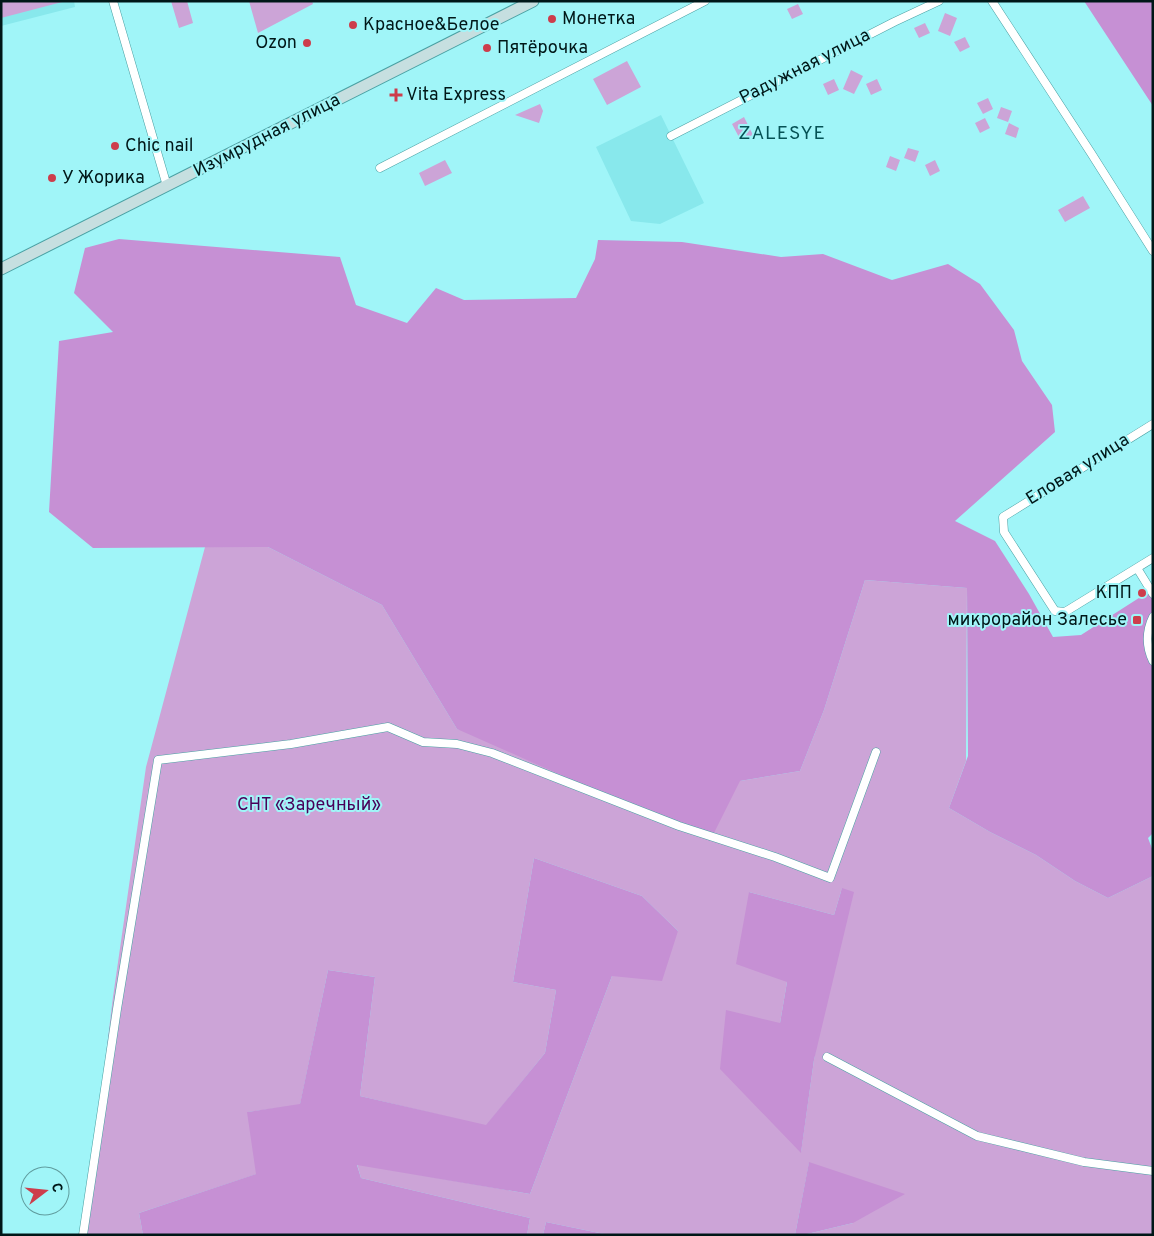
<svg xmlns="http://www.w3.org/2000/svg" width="1154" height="1236" font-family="Overpass,sans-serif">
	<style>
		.built { fill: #88e8ec }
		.green { fill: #cca4d7; fill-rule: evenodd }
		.forest { fill: #c690d4 }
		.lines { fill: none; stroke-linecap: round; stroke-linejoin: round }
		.street-casing { stroke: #4aa0a3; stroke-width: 9 }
		.secondary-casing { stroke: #4aa0a3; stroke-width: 13 }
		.street { stroke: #fff; stroke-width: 8 }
		.secondary { stroke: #c6dfe0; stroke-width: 11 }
		.poi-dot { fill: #cd3d4c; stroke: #a0f5f8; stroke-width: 2 }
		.labels { text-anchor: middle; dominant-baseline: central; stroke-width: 4; stroke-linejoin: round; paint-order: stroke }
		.poi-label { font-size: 18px; fill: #001718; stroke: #a0f5f8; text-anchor: start }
		.street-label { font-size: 18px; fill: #001718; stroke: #a0f5f8 }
		.park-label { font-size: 18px; fill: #490159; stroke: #a0f5f8 }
		.neighbourhood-label { font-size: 19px; letter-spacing: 1px; fill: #055255; stroke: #a0f5f8 }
	</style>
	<rect width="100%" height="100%" fill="#a0f5f8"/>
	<path class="built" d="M1 1H74L75 7 1 26Z
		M661 115 704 203 660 224 631 221 596 147Z"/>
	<path class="green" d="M1 1H66L1 18Z
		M171 1H187L193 23 179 28Z
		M249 1H312L313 4 258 33Z
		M798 4 803 14 792 19 787 9Z
		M945 13 957 18 950 36 938 31Z
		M925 23 930 33 919 38 914 28Z
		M965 37 970 47 960 52 954 42Z
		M627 61 641 87 607 105 593 79Z
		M851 70 863 76 854 94 843 89Z
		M834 79 839 90 828 95 823 84Z
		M877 79 882 90 871 95 866 84Z
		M988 98 993 109 983 114 977 103Z
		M540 104 543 111 539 123 515 115Z
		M1001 107 1012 111 1008 122 997 118Z
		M744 117 753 135 741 141 732 124Z
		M985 118 990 128 980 133 975 123Z
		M1009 123 1019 128 1016 138 1005 134Z
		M908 148 919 151 915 162 904 158Z
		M890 156 900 160 896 171 886 167Z
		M445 160 452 173 425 186 419 173Z
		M935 160 940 171 930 176 925 165Z
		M1083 196 1090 208 1065 222 1058 210Z
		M205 547H268L382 605 457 729 740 781 800 771 824 710 865 580 967 588 966 761 949 808 990 832 1036 855 1075 881 1108 898 1153 876V1235H803L853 1223 809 1163 795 1235H609L546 1222 543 1235H527L530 1218 361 1178 357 1164 530 1194 612 976 678 931 642 896 534 858 513 982 556 990 545 1053 486 1126 360 1096 375 977 328 970 300 1105 248 1112 257 1174 139 1213 143 1235H84L113 997 146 767ZM842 888 814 1060 801 1152 780 1023 787 982 749 892 834 915Z"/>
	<path class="forest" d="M1084 1H1153V106Z
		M119 239 340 257 356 305 407 323 436 288 464 300 576 298 595 259 598 240 682 242 781 257 823 254 892 280 948 264 980 284 1014 330 1022 361 1052 405 1055 432 955 521 995 541 1029 594 1053 637 1081 635 1153 589V833L1148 838 1153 851V876L1108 898 1075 881 1036 855 990 832 949 808 968 756 967 588 865 580 824 710 800 771 740 781 710 841 457 729 382 605 268 547 93 548 49 512 59 341 113 332 74 293 85 248Z
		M534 858 642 896 678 931 662 981 612 976 530 1194 357 1165 361 1178 530 1218 527 1235H143L139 1213 256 1174 247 1112 300 1104 328 970 375 977 360 1096 486 1125 545 1053 556 990 513 982Z
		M842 888 854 892 814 1060 801 1153 720 1069 726 1010 780 1023 787 982 736 964 749 892 834 915Z
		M809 1162 905 1194 853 1223 803 1235H795Z
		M546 1222 609 1235H543Z"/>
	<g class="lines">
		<g class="street-casing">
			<path id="street" d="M113 1 167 186
				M992 1 1091 153 1153 251
				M671 136 894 22 939 1
				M380 168 705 1
				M1153 424 1003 517 1004 532 1055 611 1065 612 1153 558
				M1137 568 1153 594
				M1153 617C1146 631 1146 647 1153 661
				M827 1057 977 1136 1084 1162 1153 1171
				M83 1235 117 1009 158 760 291 744 388 727 423 742 457 744 492 753 679 826 775 857 830 878 876 752"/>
		</g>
		<g class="secondary-casing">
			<path id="secondary" d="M1 269 533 1"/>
		</g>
		<use href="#street" class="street"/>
		<use href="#secondary" class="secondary"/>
	</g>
	<g class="poi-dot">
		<circle cx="552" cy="19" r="5"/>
		<circle cx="353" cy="25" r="5"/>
		<circle cx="307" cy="43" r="5"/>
		<circle cx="487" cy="48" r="5"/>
		<path d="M393.5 87.5h5v5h5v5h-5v5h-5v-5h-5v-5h5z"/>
		<circle cx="115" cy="146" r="5"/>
		<circle cx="52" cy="178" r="5"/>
		<circle cx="1142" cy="593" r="5"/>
		<rect x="1132" y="615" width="10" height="10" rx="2.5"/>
	</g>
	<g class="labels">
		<g class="poi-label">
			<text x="562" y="19">Монетка</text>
			<text x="363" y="25">Красное&amp;Белое</text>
			<text x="297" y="43" text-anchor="end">Ozon</text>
			<text x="497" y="48">Пятёрочка</text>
			<text x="406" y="95">Vita Express</text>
			<text x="125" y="146">Chic nail</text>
			<text x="62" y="178">У Жорика</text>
			<text x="1132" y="593" text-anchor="end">КПП</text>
			<text x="1127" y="620" text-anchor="end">микрорайон Залесье</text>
		</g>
		<g class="street-label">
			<text transform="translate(805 67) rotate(-27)">Радужная улица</text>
			<text transform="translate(267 136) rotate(-27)">Изумрудная улица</text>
			<text transform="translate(1078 470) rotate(-32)">Еловая улица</text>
		</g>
		<g class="park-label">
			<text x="309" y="805">СНТ «Заречный»</text>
		</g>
		<g class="neighbourhood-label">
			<text x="782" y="134">ZALESYE</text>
		</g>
	</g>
	<rect width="1154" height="1236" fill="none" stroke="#001718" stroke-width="5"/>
	<g transform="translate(45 1191) rotate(74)"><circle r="24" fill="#a0f5f8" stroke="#609c9e"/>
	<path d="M0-4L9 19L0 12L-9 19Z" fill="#cd3d4c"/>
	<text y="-8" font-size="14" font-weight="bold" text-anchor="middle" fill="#001718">С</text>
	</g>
</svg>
